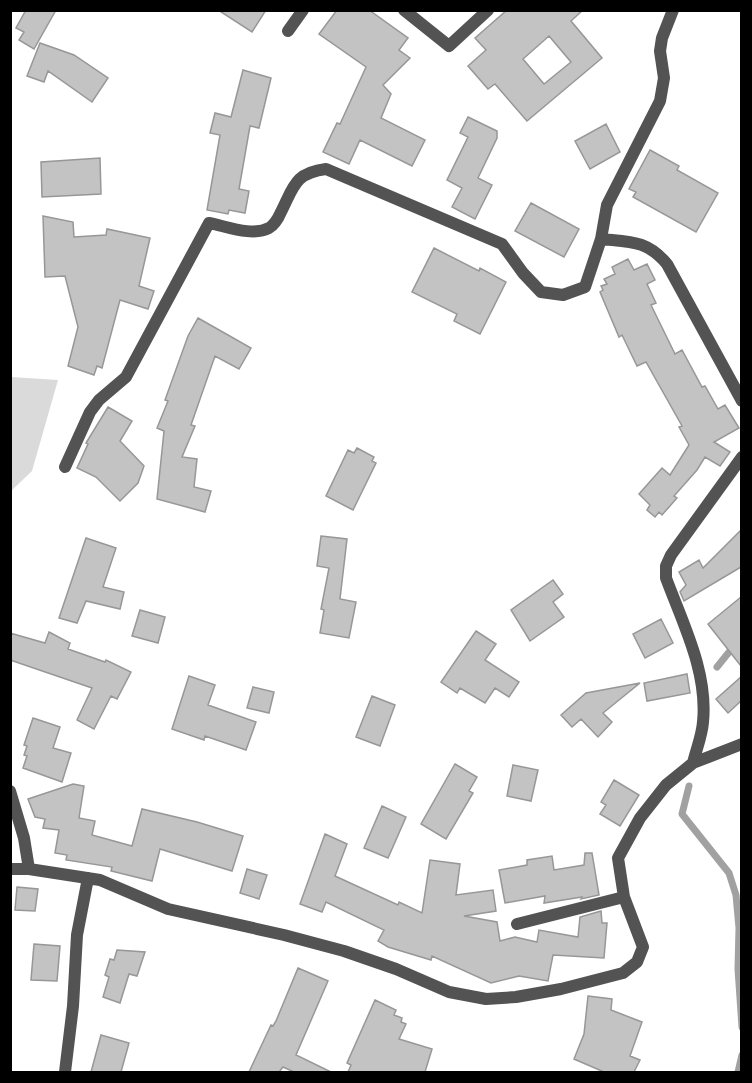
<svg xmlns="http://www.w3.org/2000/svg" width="752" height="1083" font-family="Overpass,sans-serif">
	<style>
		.green { fill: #dadada }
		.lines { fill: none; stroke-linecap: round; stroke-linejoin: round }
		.stream { stroke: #a1a1a1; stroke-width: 7 }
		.building { fill: #c3c3c3; stroke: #979797; stroke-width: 1.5; fill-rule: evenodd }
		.minor { stroke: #535353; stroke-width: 12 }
	</style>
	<rect width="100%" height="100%" fill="#fff"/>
	<path class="green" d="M11 377 58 380 32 471 11 491Z"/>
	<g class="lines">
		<path class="stream" d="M717 667 742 636
			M689 786 682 814 729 873 736 895 739 928 738 969 742 1027
			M738 1072 742 1055"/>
	</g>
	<path class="building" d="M26 10H56L34 49 19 40 24 32 16 28Z
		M218 10H266L252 32Z
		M337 10H369L408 38 399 50 410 58 383 85 391 94 381 118 425 140 412 166 360 140 349 164 323 152 337 123 340 124 366 67 319 34Z
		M507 10H583L571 21 602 58 527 121 495 84 488 89 468 66 486 50 475 38ZM549 36 571 62 544 84 523 59Z
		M40 43 74 55 108 78 92 102 48 71 44 82 27 76Z
		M243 70 271 78 259 128 250 126 239 189 249 191 245 213 229 210 228 214 207 210 220 135 210 133 215 113 231 117Z
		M468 117 497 131V138L478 178 492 185 475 219 452 207 462 188 447 180 468 137 460 133Z
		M606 124 620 152 590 169 575 141Z
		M650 150 679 166 677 170 718 193 696 232 633 197 636 192 629 189Z
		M100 158 101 194 42 197 41 162Z
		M531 203 579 229 564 257 515 231Z
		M43 216 73 222 74 237 106 235 107 229 150 238 139 286 154 291 148 309 120 300 102 368 97 366 94 375 68 366 78 327 65 276 45 277Z
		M434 248 479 271 480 268 506 282 480 334 454 321 457 314 412 292Z
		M628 259 634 270 647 264 655 280 647 284 656 303 651 305 675 354 682 350 702 387 705 386 718 409 725 405 739 428 714 442 730 452 720 466 705 457 697 470 674 496 677 498 662 515 659 512 655 517 647 510 650 505 639 494 662 468 670 475 689 445 679 427 682 426 646 362 637 366 622 335 619 337 600 292 603 290 601 286 607 284 604 279 615 274 612 267Z
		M198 318 251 348 239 369 215 356 191 425 195 426 182 457 197 459 194 487 211 491 205 512 157 499 164 431 157 428 168 401 165 400 188 336Z
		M108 407 132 421 120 441 144 466 138 483 120 501 96 477 77 468 88 444 86 443Z
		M357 448 374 457 372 461 376 463 353 510 326 496 348 450 354 453Z
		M741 530V567L684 601 680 592 686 585 679 572 699 560 703 568Z
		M321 536 347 539 340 599 356 602 349 638 320 633 324 610 321 609 329 568 317 566Z
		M86 538 116 548 103 587 124 592 120 609 86 601 77 623 59 618Z
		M553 580 563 594 553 602 564 617 530 641 511 610Z
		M741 597V666L708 624Z
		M140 610 165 617 158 643 132 636Z
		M661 619 673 643 645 658 633 634Z
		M476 631 496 644 485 660 519 682 509 697 495 688 485 703 460 688 457 693 441 682Z
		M49 632 70 643 68 649 105 662 106 660 131 672 117 699 111 696 94 729 77 720 92 688 10 660V633L45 643Z
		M687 674 690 693 647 701 644 683Z
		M189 676 215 685 208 705 256 722 246 750 205 736 204 740 172 729Z
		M741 677V701L728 713 716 699Z
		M640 683 603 713 612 722 598 737 581 719 572 727 561 715 586 693Z
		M253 687 274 692 269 713 247 708Z
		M372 696 395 705 380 746 356 737Z
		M33 718 60 727 53 748 71 753 62 782 23 768 27 756 24 755 27 746 24 745Z
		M455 764 477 777 469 791 473 793 446 839 421 824Z
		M513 765 538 770 531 801 507 796Z
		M614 780 639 795 620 826 600 814 606 805 601 802Z
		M73 784 84 786 79 818 95 821 92 835 132 846 142 809 197 822 243 836 232 871 160 849 152 881 111 871 112 867 66 860 67 855 55 853 59 830 43 828 45 819 35 817 28 799Z
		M382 806 406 817 388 858 364 848Z
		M325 834 347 844 335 876 398 905 399 902 422 913 430 860 460 864 456 895 493 890 496 911 464 916 497 922 500 941 515 937 537 942 539 930 578 937 580 917 601 911 602 923H607L604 958 553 955 548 981 519 976 491 983 432 956 431 960 388 947 378 941 384 930 326 902 322 912 300 904Z
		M585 853H592L599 895 581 899 582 897 544 903 545 896 505 903 499 870 527 865V860L552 856 554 870 584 865Z
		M247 869 267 875 259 899 240 893Z
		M17 887 38 889 35 911 15 910Z
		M34 944 60 946 57 981 31 980Z
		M117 950 145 952 137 976 129 974 120 1003 103 997 109 977 105 975 110 959 114 960Z
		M298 968 328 981 296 1055 331 1072H294L283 1067 279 1072H249L271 1025 273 1026 276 1021Z
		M588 996 612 999 611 1010 642 1022 630 1056 640 1060 634 1072H604L574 1059 584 1034Z
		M375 1000 396 1010 394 1015 402 1018 401 1022 406 1024 399 1039 432 1049 425 1072H348L351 1065 347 1063Z
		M101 1035 129 1043 121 1072H91Z"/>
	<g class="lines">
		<path class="minor" d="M404 10 449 46 488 10
			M288 31 303 10
			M601 239 607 205 660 101 664 78 660 51 662 38 673 10
			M65 467 90 412 99 400 126 377 209 223C226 226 252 237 269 228 273 226 278 219 280 214 294 187 294 173 326 169L502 244 523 273 541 292 563 295 585 287 601 239C630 242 647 240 667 264L742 401
			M693 763C696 750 702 736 703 722 708 672 683 624 666 578V566L671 555 742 457
			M10 791 24 838 29 869
			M10 869H29L100 880 168 909 284 935 344 951 396 969 449 992 486 999 516 997 561 989 623 973 637 962 643 947 624 897 618 858 640 818 666 785 693 763 742 744
			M517 924 624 897
			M65 1072 73 1006 77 935 88 878"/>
	</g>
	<rect width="752" height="1083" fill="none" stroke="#000000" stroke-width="24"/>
</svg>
